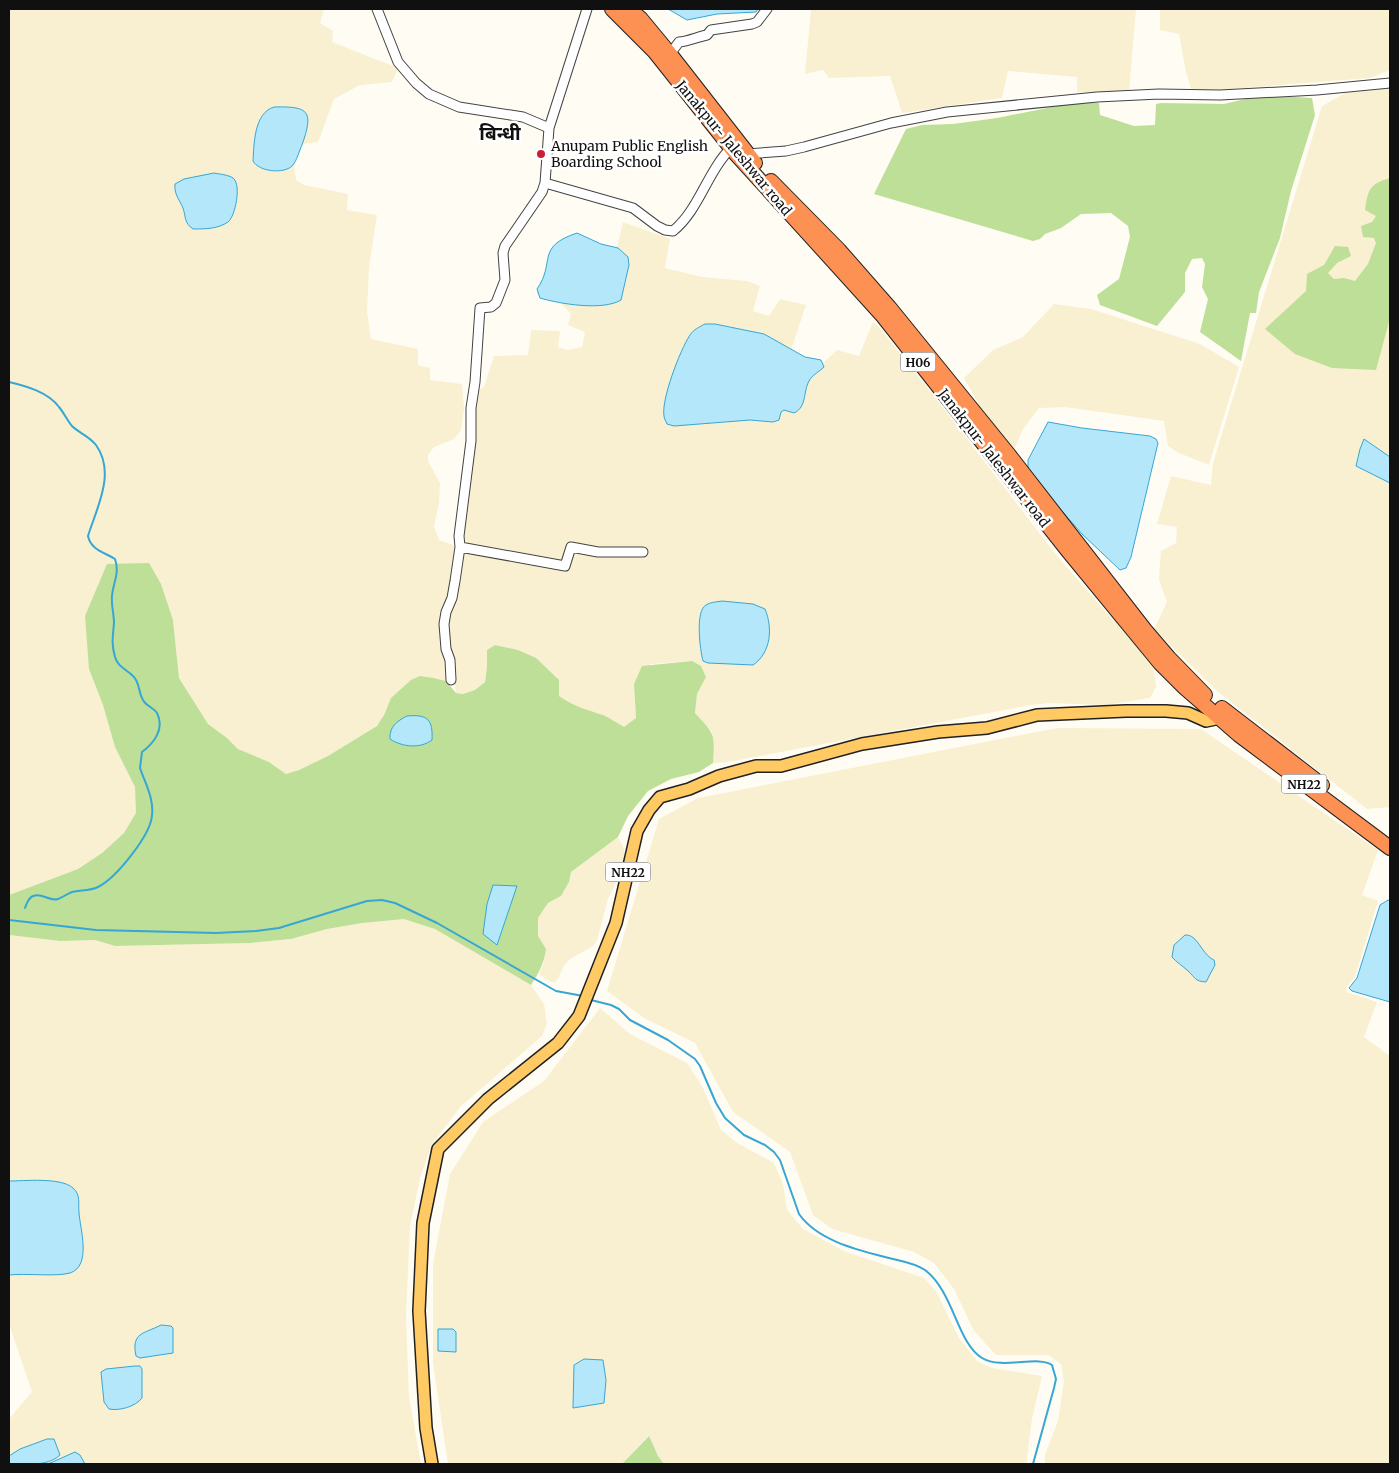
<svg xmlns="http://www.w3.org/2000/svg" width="1399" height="1473" font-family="Merriweather,'Noto Sans Devanagari',serif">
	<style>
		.farmland { fill: #f8f0d1 }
		.forest { fill: #bedf97 }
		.water { fill: #b4e7fa; stroke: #36a6d6 }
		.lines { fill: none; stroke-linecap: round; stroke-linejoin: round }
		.stream { stroke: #36a6d6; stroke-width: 2 }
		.minor-casing { stroke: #434343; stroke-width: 11 }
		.major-casing { stroke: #212121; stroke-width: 14 }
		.highway-casing { stroke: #212121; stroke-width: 16 }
		.minor { stroke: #fff; stroke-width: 9 }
		.major { stroke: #ffca63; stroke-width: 11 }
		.highway { stroke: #fd9053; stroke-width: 14 }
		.poi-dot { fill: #cb1d36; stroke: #fff; stroke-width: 2 }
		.labels { text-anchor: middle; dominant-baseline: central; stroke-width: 5; stroke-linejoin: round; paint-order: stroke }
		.shield { fill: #fff; stroke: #585858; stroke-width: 1 }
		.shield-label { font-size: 12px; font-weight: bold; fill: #101010 }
		.poi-label { font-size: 14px; fill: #101010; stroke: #fff; text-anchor: start }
		.street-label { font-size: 14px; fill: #101010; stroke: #fff }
		.district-label { font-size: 19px; font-weight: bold; fill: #101010; stroke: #fff }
	</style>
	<rect width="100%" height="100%" fill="#fffcf3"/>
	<path class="farmland" d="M9 9H324L320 23 333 31 332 42 398 68 392 82 360 85 334 99 318 142 302 144 294 165 296 180 304 185 348 194 347 210 377 215 369 267 367 312 371 339 418 349V365L430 368V380L462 384 464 409 461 430 454 439 434 447 428 455V461L440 483 439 503 434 526 439 540 453 545 456 550 453 575 442 622 448 680 446 681 438 679 387 707 381 721 373 729 328 756 299 770 286 774 269 762 238 749 227 738 208 724 179 678 173 620 89 669 103 705 115 747 135 787 137 813 124 833 102 853 78 869 9 895Z
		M811 9H1136L1129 92 1105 94 1077 92V77L1008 71 1002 98 902 113 890 76 829 78 823 70 805 74Z
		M1160 9H1390V70L1370 78 1192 92 1186 72 1179 34 1160 30Z
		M1390 88V807L1367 809 1217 691 1154 629 1167 602 1159 580 1161 551 1176 543 1177 527 1157 524 1171 476 1211 485 1213 463 1322 106 1347 92Z
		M623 222 670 239 665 268 702 277 747 281 760 286 753 311 769 316 780 299 806 305 791 350 805 357 821 360 823 363 837 350 859 356 873 322 883 331 890 341 931 392 1057 556 1107 613 1126 631 1145 658 1151 663 1154 671 1156 687 1150 698 1105 705 1049 703 1031 705 728 762 713 763 714 742 712 732 695 713 697 694 706 677 700 666 692 661 651 664 634 684 636 718 624 727 605 716 585 710 569 703 559 696V680L518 650 495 645 487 650V667L485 682 475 690 464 694 456 693 450 651 448 623 455 599 477 391 484 387 494 356 528 355 531 330 560 331 558 347 568 350 582 347 585 332 568 325 571 314 560 302 540 298 537 294V289L545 273 548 254 556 243 577 233 601 244 617 248Z
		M1054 304 1091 309 1200 344 1239 367 1209 465 1179 453 1168 446 1164 421 1065 407 1039 408 1023 429 1014 450 1003 439 982 410 964 378 993 350 1023 337Z
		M1057 728 1201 729 1378 850 1362 895 1378 901 1355 977 1346 987 1347 992 1377 1002 1364 1037 1390 1056V1464H1045V1455L1058 1421 1064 1381 1061 1364 1048 1355H996L974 1331 954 1289 934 1263 914 1252 832 1229 813 1215 790 1152 733 1112 695 1043 644 1018 607 991 659 819 698 798Z
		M618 837 623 846 625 856 621 872 608 899 597 940 593 946 570 959 564 966 556 982H550L539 974 544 962 538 936V918L548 903 561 896 569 882 571 872Z
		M404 918 435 929 531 985 544 1004 547 1024 542 1036 460 1107 431 1146 420 1178 410 1226 406 1316 409 1397 421 1464H9V1419L32 1392 9 1324V935L60 941 95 940 115 946 249 943 291 939 327 929 362 923Z
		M600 1008 630 1034 687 1063 703 1088 721 1130 737 1143 774 1163 783 1184 787 1210 803 1229 844 1251 924 1278 936 1291 959 1338 977 1361 992 1368 1042 1376 1032 1419 1026 1464H664L658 1456 648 1436 622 1464H448L433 1363V1264L450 1174 483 1122 544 1081Z"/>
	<path class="forest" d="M1262 95 1312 98 1315 115 1291 191 1280 238 1259 292 1256 313H1250L1241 361 1200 332 1208 299 1202 287 1205 264 1202 258 1192 259 1185 273V292L1157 326 1100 305 1097 295 1119 279 1130 237 1128 226 1111 213 1081 214 1061 228 1045 234 1040 239 1033 241 874 194 906 129 922 125 953 124 997 118 1077 102 1099 103 1100 115 1134 126 1155 125 1156 104 1161 103 1224 104Z
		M1390 178V318L1376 370 1332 368 1295 354 1265 329 1306 291 1307 274 1324 265 1335 246 1348 247 1351 256 1337 263 1328 273 1334 279 1344 278 1355 281 1368 264 1376 243 1374 238 1363 237 1361 226 1372 222 1376 216 1365 210C1368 190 1369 184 1390 178Z
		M149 563 161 584 173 620 179 678 208 724 227 738 238 749 269 762 286 774 299 770 328 756 377 726 384 715 391 698 411 680 420 676 433 678 446 681 456 693 463 694 475 690 485 682 487 667V650L495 645 518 650 536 658 559 680V696C573 706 587 710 603 715 610 718 617 723 624 727L636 718 634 684 642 666 692 661 701 666 706 677 697 694 695 713C715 735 715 733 713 763L699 772 671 779 648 791 628 816 618 837 571 872 569 882 561 896 548 903 538 918V936L546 949C544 963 539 973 531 985L435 929 404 919 362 923 327 929 291 939 250 943 115 946 95 940 60 941 9 935V895L78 869 102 853 124 833 136 813 135 787 115 747 103 705 89 669 85 616 107 564Z
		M649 1436 658 1456 664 1464H622Z"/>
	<path class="water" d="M668 9H758L756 12 717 14 687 20Z
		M274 107C309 106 314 111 302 145 299 151 297 161 292 166 284 174 259 172 253 161 254 144 254 113 274 107Z
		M214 173C219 174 229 175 233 178 242 185 235 217 228 222 218 229 205 229 193 229 184 223 186 217 183 208 179 199 174 194 175 184L184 179Z
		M577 233 601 244 618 248 628 257 629 265 621 300C603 311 560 304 540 298L537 289C556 262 535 247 577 233Z
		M705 324H715L764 334 805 357 821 360 824 367C819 372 812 375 809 381 803 392 807 407 794 413L784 410 781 412 779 420 773 422 750 420 674 426 667 424C666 421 664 419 664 416 661 400 680 350 690 335 693 330 699 327 705 324Z
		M1048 422 1082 428 1150 436 1156 439 1158 443 1131 557 1126 568 1120 570 1082 534 1034 479 1028 467V460Z
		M1364 439 1390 457V483L1356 466 1360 449Z
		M722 601 753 604 765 609C773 628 771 653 753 665L708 663 703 661C700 650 695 611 706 605 710 602 717 602 722 601Z
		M407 716C428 714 433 720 432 740 420 749 402 747 390 739 389 727 397 721 407 716Z
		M493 885 517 886 497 945 483 934 487 904Z
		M1388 900 1390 901V1002L1352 991 1349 988 1357 978 1380 905Z
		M1185 935C1198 934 1201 954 1214 960L1215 965 1206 982C1194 981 1196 978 1188 971 1183 966 1176 962 1172 957L1174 945Z
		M9 1181C24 1181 61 1177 73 1188 81 1195 78 1203 79 1213 80 1228 92 1266 70 1273 56 1277 26 1273 9 1275Z
		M161 1325 171 1326 173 1328V1353L140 1358 136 1356C131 1332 144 1334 161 1325Z
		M438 1329H453L456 1332V1352L438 1351Z
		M584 1359 603 1360 606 1380 604 1403 573 1408 574 1365Z
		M135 1366H140L142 1369V1398C135 1407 119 1411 109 1409L104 1402 101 1372 106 1369Z
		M47 1439H54L60 1455C47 1467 25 1464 9 1464V1456L20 1449Z
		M75 1452 80 1455 85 1464H48Z"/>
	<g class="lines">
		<path class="stream" d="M9 382C26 386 48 392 59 407 64 413 67 420 72 426 79 433 89 436 96 445 116 473 97 507 88 536 91 550 104 552 115 559 120 573 113 583 112 596 111 605 114 614 114 623 113 636 111 643 115 657 118 667 126 669 133 676 140 682 138 692 143 700 146 706 154 708 157 713 165 729 154 743 142 752L140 768C145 783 154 798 152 815 151 835 116 878 98 887 90 891 81 890 72 892 67 894 63 897 58 899 49 902 42 892 33 896 28 898 27 903 25 908
			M9 920 96 930 216 933 256 931 279 928 367 901 382 900 395 903 437 923 556 991 583 996
			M591 1000 611 1005 619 1009 630 1020 668 1040 695 1059 700 1066 716 1103 725 1118 744 1135 765 1145 774 1152 780 1160 799 1214C818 1241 858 1250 889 1258 901 1261 915 1263 925 1270 954 1292 957 1343 982 1358 1002 1370 1038 1355 1052 1365L1056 1379 1054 1388 1033 1464"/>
		<g class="minor-casing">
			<path id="minor" d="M377 9 398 62 416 83 429 94 459 107 523 117 549 128
				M670 54 679 42C689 41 697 37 707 35L711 30 752 24 757 22 767 9
				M747 154 786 151 804 147 891 123 947 112 1097 97 1159 94 1220 95 1317 90 1390 83
				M545 183 633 208 657 226 665 230 673 231C699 210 707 172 731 148
				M460 547 565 566 571 547 598 552H643
				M451 680 450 660 446 649 444 624 446 612 452 598 455 581 460 547 459 536 471 441V408L475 382 480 308 491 307 496 303 505 280 503 253 505 246 542 192 545 183 549 128 587 9"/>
		</g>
		<g class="major-casing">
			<path id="major" d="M432 1464 426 1428 419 1311 423 1223 438 1149 488 1099 558 1043 579 1016 616 923 637 831 649 810 660 797 689 789 719 776 756 766H781L862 744 938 732 987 728 1037 715 1126 711H1166L1188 713 1206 721 1220 718 1223 715"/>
		</g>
		<g class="highway-casing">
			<path id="highway" d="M612 9 654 51 735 153 882 315 1068 551 1160 663 1185 688 1239 735 1390 848
				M629 9 641 19 670 54 755 163
				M771 181 839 250 889 307 1009 455 1145 630 1169 658 1205 695
				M1222 708 1322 785"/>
		</g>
		<use href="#minor" class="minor"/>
		<use href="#major" class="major"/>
		<use href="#highway" class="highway"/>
	</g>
	<circle class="poi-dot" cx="541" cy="154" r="5"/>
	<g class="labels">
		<g class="shield">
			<rect x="900.5" y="352.5" width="35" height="19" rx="4"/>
			<rect x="1281.5" y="774.5" width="45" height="19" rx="4"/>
			<rect x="605.5" y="862.5" width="45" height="19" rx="4"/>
		</g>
		<g class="shield-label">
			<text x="918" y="362">H06</text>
			<text x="1304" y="784">NH22</text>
			<text x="628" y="872">NH22</text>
		</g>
		<g class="poi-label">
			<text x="551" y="146">Anupam Public English<tspan x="551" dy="16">Boarding School</tspan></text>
		</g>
		<g class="street-label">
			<text transform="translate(734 148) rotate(50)">Janakpur- Jaleshwar road</text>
			<text transform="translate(994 458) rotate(52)">Janakpur- Jaleshwar road</text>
		</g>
		<g class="district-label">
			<text x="500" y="133">बिन्धी</text>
		</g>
	</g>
	<rect width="1399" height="1473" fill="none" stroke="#101010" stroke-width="20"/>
</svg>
